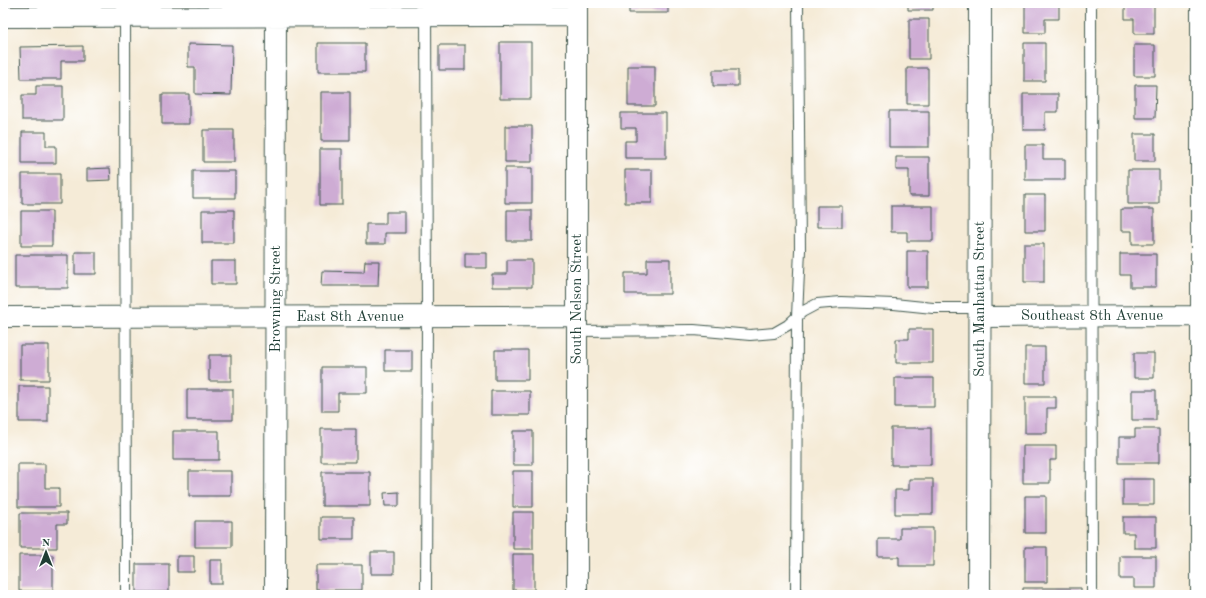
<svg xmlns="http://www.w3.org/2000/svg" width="1206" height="598" font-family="'Old Standard TT',serif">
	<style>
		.building { fill: #ceacd4 }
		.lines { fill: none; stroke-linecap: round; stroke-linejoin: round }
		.service-casing { stroke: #3f574c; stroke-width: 12 }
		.minor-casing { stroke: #3f574c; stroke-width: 22 }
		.tertiary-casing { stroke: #3f574c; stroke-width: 24 }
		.service { stroke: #fff; stroke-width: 10 }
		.minor { stroke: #fff; stroke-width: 20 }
		.tertiary { stroke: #fff; stroke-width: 22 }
		.labels { text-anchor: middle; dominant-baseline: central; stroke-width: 3.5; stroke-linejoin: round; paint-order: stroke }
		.street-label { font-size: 15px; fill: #1f3d34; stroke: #fff }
	</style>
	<rect width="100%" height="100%" fill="#fff"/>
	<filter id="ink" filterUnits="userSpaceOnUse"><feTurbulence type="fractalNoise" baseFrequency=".025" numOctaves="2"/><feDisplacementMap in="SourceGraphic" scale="8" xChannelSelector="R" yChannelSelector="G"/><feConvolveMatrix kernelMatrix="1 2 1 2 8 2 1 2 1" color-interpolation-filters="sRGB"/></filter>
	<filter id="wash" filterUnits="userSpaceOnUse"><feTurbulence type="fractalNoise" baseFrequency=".012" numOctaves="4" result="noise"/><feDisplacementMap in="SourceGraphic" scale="16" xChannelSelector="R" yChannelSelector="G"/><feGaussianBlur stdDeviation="0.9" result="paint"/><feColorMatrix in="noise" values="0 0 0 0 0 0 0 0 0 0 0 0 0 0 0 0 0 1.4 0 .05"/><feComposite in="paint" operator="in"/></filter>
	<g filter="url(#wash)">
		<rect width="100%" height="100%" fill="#f5ebd7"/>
		<g id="blocks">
			<path class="building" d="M629 3H668V13H629Z
				M908 3H933V10H908Z
				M1025 3H1059V19H1045V33H1025Z
				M1125 3H1154V34H1134V19H1125Z
				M909 19H929V59H909Z
				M500 42H531V99H500Z
				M318 43H365V72H318Z
				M1024 43H1045V81H1024Z
				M188 44 232 45 231 95 195 94V67H188Z
				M439 45H465V70H439Z
				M1134 45H1155V76H1134Z
				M83 46V61H61V79H21L20 47Z
				M628 66H655V106H628Z
				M907 68H928V104H907Z
				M713 70H738V86H713Z
				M1135 85H1156L1155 118H1135Z
				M36 86H63V120H22V95H36Z
				M321 92H350V141H321Z
				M162 94H189V124H162Z
				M1023 94H1058V112H1045V130H1023Z
				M889 111H929V147H889Z
				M621 113H666V158H625V141H636V128H621Z
				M505 126H532V162H505Z
				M203 130H234V162H203Z
				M22 132H46V146H56V163H22Z
				M1134 134H1155V161H1134Z
				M1025 145H1043V159H1065V180H1025Z
				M320 149H342V205H320Z
				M896 157H929V196H909V170H896Z
				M110 168 111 180 87 181V169Z
				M505 168H532V203H505Z
				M625 170H652V203H625Z
				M1128 170H1159V204H1128Z
				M193 171H235V198H193Z
				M22 174H60V204H22Z
				M1025 195H1045V231H1025Z
				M817 206H842V227H817Z
				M891 206H933V241H907V232H891Z
				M1121 209H1154V244H1132V231H1121Z
				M202 210H234V243H202Z
				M507 210H532V241H507Z
				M21 211H52V246H21Z
				M386 212H405V233H385V244H366V224H386Z
				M1024 244H1044V282H1024Z
				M907 251H928V287H907Z
				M75 252H96V274H75Z
				M465 253H487V268H465Z
				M1120 254H1156V287H1130V275H1120Z
				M15 255H68V288H15Z
				M647 259H670V294H625V273H647Z
				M507 260H532V287H492V274H507Z
				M211 261H236V284H211Z
				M365 261H379L378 286H321L322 271 364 272Z
				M909 329H933V363H896V339H909Z
				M20 345H49V380H20Z
				M1025 347H1045V383H1025Z
				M385 350H412V371H385Z
				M495 350H528V380H495Z
				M1134 353H1154V378H1134Z
				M209 355H231V381H209Z
				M322 367H367V393H338V411H322Z
				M895 378H934V407H895Z
				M19 386H48V422H19Z
				M187 389H233V420H187Z
				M1132 390H1156V420H1132Z
				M491 391H530V415H491Z
				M1025 397H1056V408H1047V433H1025Z
				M891 428H931V465H891Z
				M321 429H356V462H321Z
				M1135 429H1159V463H1119V437H1135Z
				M173 431H219V460H173Z
				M513 431H533V465H513Z
				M1023 446H1056V460H1050V483H1023Z
				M18 464H45V488H59V507H18Z
				M189 471H231V496H189Z
				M513 471H533V507H513Z
				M322 472H370V506H322Z
				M909 479H933V514H895V490H909Z
				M1123 479H1154V505H1123Z
				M399 492V506H385L384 493Z
				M1025 496H1046V533H1025Z
				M513 512H533V549H513Z
				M20 513H67V524H57V548H20Z
				M321 517H354V539H321Z
				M1123 517H1156V548H1134V533H1123Z
				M195 521H232V547H195Z
				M900 528H933V566H899V557H878V539H900Z
				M1025 547H1047V582H1025Z
				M371 552H394V574H371Z
				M513 554H534V590H513Z
				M19 555H53V591H19Z
				M177 556H194V572H177Z
				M1120 556H1156V588H1134V579H1120Z
				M210 560H222V584H210Z
				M136 564H169V592H136Z
				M316 565H362V590H316Z
				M1023 588H1081V595H1023Z
				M864 593H930V595H864Z"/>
		</g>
	</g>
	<g filter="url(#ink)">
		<use href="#blocks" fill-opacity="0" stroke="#3f574c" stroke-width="1"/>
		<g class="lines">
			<g class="service-casing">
				<path id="service" d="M125 3 126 595
					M426 3 427 316 426 595
					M1091 3 1092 595
					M577 331 694 330 750 335 774 333 788 325 802 312 817 304 841 302 894 304 933 308H980
					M796 595 797 316 800 250 798 3"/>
			</g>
			<g class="minor-casing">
				<path id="minor" d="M577 3V595
					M1201 3V595
					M3 17 577 16
					M3 317 577 316
					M980 317 1203 316
					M275 595 276 3"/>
			</g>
			<g class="tertiary-casing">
				<path id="tertiary" d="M979 595 980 3"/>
			</g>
			<use href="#service" class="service"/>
			<use href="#minor" class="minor"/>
			<use href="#tertiary" class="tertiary"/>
		</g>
	</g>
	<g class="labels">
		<g class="street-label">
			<text transform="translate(276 299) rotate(-90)">Browning Street</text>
			<text transform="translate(577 299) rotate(-90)">South Nelson Street</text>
			<text transform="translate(980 299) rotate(-90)">South Manhattan Street</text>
			<text x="1092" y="316">Southeast 8th Avenue</text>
			<text x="350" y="317">East 8th Avenue</text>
		</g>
	</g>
	<rect width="1206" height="598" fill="none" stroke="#fff" stroke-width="16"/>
	<g transform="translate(46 552)" stroke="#ffffff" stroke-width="3" paint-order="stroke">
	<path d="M0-3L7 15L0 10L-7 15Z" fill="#1f3d34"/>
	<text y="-6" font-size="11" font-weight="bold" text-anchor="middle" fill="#1f3d34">N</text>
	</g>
</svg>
